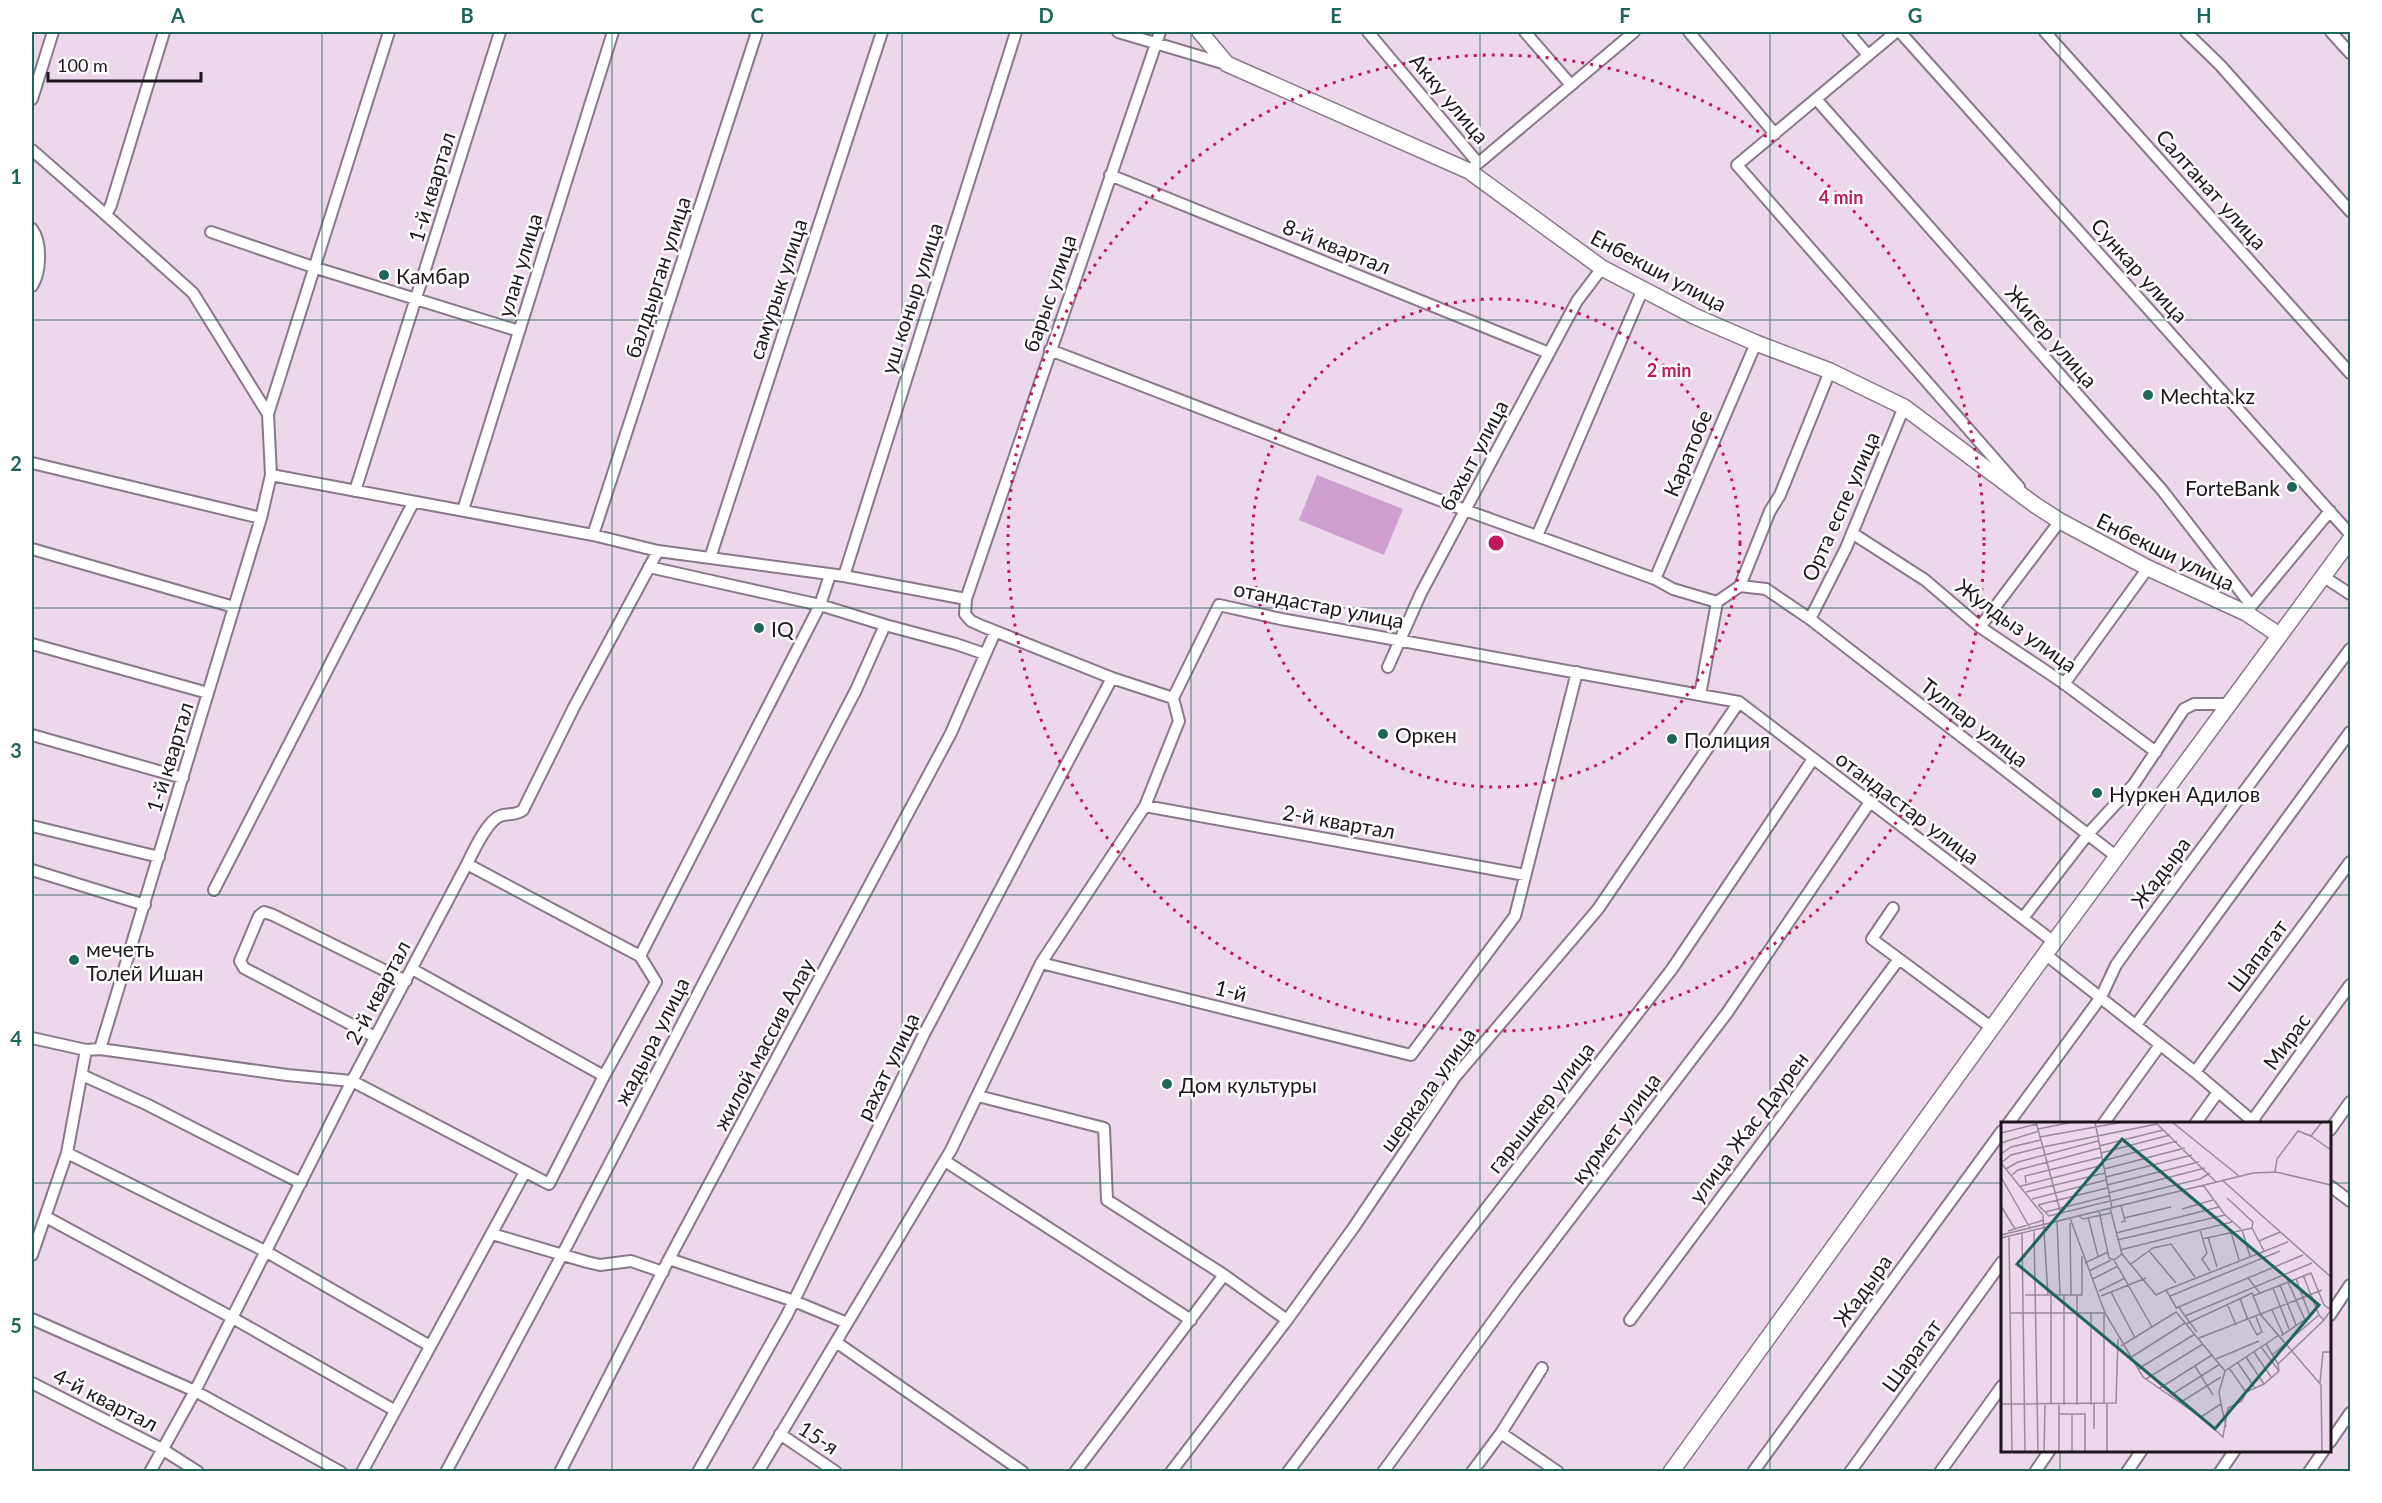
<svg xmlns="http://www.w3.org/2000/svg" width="2382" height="1503" font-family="Lato,sans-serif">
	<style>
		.garden { fill: #cfa0cf }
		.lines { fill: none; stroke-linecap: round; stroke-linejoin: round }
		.street-casing { stroke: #8a788a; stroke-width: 14 }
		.secondary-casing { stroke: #8a788a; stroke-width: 18 }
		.street { stroke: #fff; stroke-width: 10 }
		.secondary { stroke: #fff; stroke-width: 15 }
		.grid { fill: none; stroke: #1e665b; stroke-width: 1.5; stroke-opacity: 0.55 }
		.ring { fill: none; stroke: #c2185b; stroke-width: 3; stroke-dasharray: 3 6 }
		.poi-dot { fill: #1e665b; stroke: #fff; stroke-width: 2 }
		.labels { text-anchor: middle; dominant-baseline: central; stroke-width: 5; stroke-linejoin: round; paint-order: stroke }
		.street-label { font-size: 21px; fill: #1d161d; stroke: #fff }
		.poi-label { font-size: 21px; fill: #1d161d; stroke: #fff; text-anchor: start }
		.inset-road { fill: none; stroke: #998a99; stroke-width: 1.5 }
		.view { fill: #1e665b; fill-opacity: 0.15; stroke: #1e665b; stroke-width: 3 }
		.inset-edge { fill: none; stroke: #1d161d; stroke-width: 3 }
		.centre { fill: #c2185b; stroke: #fff; stroke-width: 3 }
		.ring-label { font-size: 18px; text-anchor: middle; font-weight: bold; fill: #c2185b; stroke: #fff; stroke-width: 5; stroke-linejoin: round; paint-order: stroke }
		.neatline { fill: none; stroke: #1e665b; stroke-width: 2 }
		.grid-label { font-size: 20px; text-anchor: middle; font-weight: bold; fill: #1e665b }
	</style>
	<rect width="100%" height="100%" fill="#ecd7eb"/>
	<path class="garden" d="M1317 475 1403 509 1384 555 1299 520Z"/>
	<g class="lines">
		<g class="street-casing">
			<path id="street" d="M1118 32 1226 64
				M1368 32 1478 163
				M1525 32 1571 85
				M1689 32 1775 134
				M1848 32 1868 55
				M1896 32 1737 165 2019 487
				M1900 32 2350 534
				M2045 32 2350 373
				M2186 32 2220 65 2350 211
				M2331 32 2350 53
				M32 99 53 32
				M1816 99 2162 490 2251 605
				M32 150 106 215
				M1469 171 1634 32
				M1110 175 1549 353
				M32 229C42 242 41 272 32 286
				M211 232 316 268 519 331
				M1050 350 1465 510 1655 579 1673 589 1717 602
				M268 414 389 32
				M32 463 261 518
				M271 475 593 535 658 551 844 576 966 599 1160 32
				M355 491 500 32
				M463 510 613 32
				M1852 533 1925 580 1980 627 2062 682 2156 752
				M593 535 757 32
				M1537 536 1643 289
				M32 549 234 607
				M710 558 882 32
				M649 567 820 605 885 625
				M844 576 1016 32
				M2324 577 2350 594
				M1655 579 1756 343
				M1740 586 1770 511 1780 495 1830 371
				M966 599 965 614 971 621 982 626 1112 678 1173 698 1219 605 1281 619 1700 695
				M2248 610 2330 511
				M1810 619 1846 548 1904 407
				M1980 627 2060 521
				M32 644 208 693
				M1388 667 1421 593 1549 353 1577 301 1602 268
				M2064 684 2148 568
				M32 735 183 778
				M1145 806 1525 875
				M32 826 159 857
				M467 864 640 956
				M32 870 145 905
				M214 890 413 503
				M1893 908 1872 939 1992 1028
				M2023 918 2088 834 2134 784 2184 709 2194 704H2230
				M2054 942 1739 702 1700 695 1717 602 1740 586 1766 589 1810 619 2117 857
				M2045 954 2195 1072 2256 1124
				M1041 963 1411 1055 1515 916 1577 672
				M412 969 604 1076
				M2136 1025 2350 732
				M375 1037 244 968 240 961 259 916 264 912 273 915 406 981
				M32 1038 86 1050 100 1049 287 1075 352 1081 549 1184 604 1076 656 982 640 956 820 605 830 575
				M100 1049 261 518 271 475 268 414 193 293 106 215 111 205 164 32
				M2195 1072 2350 862
				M82 1075 148 1105 301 1183
				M978 1096 1104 1128 1107 1200 1224 1275 1287 1320
				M2252 1121 2350 985
				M2008 1124 2101 997 2116 965 2136 937 2350 649
				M2103 1124 2160 1045
				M2195 1124 2218 1092
				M2330 1130 2350 1102
				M67 1153 265 1251 430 1346
				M945 1161 1191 1320
				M2330 1186 2350 1201
				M46 1217 231 1317 394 1410
				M492 1234 587 1262 600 1265 631 1261 663 1272
				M32 1255 67 1153 86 1050
				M669 1259 794 1301 847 1323
				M2330 1315 2350 1285
				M32 1319 195 1391 341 1472
				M1630 1320 1899 959
				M836 1342 1023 1472
				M32 1383 162 1449 198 1472
				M1501 1433 1558 1472
				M780 1434 836 1472
				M2330 1442 2350 1413
				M150 1472 195 1391 352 1081 467 864C473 852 487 821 500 816 508 813 515 816 523 810L574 707 658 551
				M362 1472 525 1172
				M446 1472 562 1255 856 690 885 625 956 644 985 654
				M560 1472 669 1259 951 733 995 632
				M698 1472 787 1315 924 1034 1112 678
				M758 1472 951 1150 1041 963 1145 806 1179 721 1173 698
				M1075 1472 1224 1275
				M1171 1472 1287 1320 1354 1227 1455 1077 1598 909 1739 702
				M1288 1472 1444 1263 1672 969 1813 759
				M1383 1472 1515 1291 1727 1013 1870 802
				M1472 1472 1501 1433 1542 1368
				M1753 1472 2002 1131
				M1850 1472 2002 1262
				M1940 1472 2002 1386
				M2035 1472 2050 1450
				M2127 1472 2142 1450
				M2220 1472 2235 1450
				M2309 1472 2324 1450"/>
		</g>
		<g class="secondary-casing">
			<path id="secondary" d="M1200 32 1227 64 1469 171 1602 268 1694 316 1756 343 1830 371 1904 407 2035 505 2060 521 2148 568 2246 613 2279 635
				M1671 1472 2054 942 2350 540"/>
		</g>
		<use href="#street" class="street"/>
		<use href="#secondary" class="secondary"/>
	</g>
	<path class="grid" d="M322 32V1472M612 32V1472M902 32V1472M1191 32V1472M1480 32V1472M1770 32V1472M2060 32V1124M32 320H2350M32 608H2350M32 895H2350M32 1183H2002M2330 1183H2350M2060 1450V1472"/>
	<g class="ring">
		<circle cx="1496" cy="543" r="244"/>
		<circle cx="1496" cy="543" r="488"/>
	</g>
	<g class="poi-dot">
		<circle cx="384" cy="275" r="6"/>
		<circle cx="2148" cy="395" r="6"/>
		<circle cx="2292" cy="487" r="6"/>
		<circle cx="759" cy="628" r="6"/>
		<circle cx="1383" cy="734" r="6"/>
		<circle cx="1672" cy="739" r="6"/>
		<circle cx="2097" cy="793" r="6"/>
		<circle cx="74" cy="960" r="6"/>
		<circle cx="1167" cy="1084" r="6"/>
	</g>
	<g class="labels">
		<g class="street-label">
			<text transform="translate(1450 98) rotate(50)">Акку улица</text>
			<text transform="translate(431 187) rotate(-73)">1-й квартал</text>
			<text transform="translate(2212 189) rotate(48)">Салтанат улица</text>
			<text transform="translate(1337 246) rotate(22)">8-й квартал</text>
			<text transform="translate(519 265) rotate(-73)">улан улица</text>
			<text transform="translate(1659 270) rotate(28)">Енбекши улица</text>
			<text transform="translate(2140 270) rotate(48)">Сункар улица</text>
			<text transform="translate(657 277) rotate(-72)">балдырган улица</text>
			<text transform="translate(777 289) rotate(-72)">самурык улица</text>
			<text transform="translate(1049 293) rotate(-71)">барыс улица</text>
			<text transform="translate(911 298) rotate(-72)">уш коныр улица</text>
			<text transform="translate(2052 336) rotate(49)">Жигер улица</text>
			<text transform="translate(1687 453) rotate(-67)">Каратобе</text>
			<text transform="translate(1473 455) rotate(-62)">бахыт улица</text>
			<text transform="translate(1840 506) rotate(-66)">Орта еспе улица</text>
			<text transform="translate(2166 551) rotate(26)">Енбекши улица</text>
			<text transform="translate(1319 604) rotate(11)">отандастар улица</text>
			<text transform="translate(2017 625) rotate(36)">Жулдыз улица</text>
			<text transform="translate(1975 722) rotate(38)">Тулпар улица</text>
			<text transform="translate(169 757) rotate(-73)">1-й квартал</text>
			<text transform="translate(1908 807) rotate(37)">отандастар улица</text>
			<text transform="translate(1339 821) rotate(10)">2-й квартал</text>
			<text transform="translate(2160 872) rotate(-53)">Жадыра</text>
			<text transform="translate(2257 955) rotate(-53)">Шапагат</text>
			<text transform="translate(1231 990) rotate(14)">1-й</text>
			<text transform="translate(377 992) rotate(-62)">2-й квартал</text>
			<text transform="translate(651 1041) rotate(-63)">жадыра улица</text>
			<text transform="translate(2286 1041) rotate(-54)">Мирас</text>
			<text transform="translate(763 1044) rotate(-62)">жилой массив Алау</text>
			<text transform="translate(887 1066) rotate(-64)">рахат улица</text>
			<text transform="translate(1427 1089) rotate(-54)">шеркала улица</text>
			<text transform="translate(1540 1107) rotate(-52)">гарышкер улица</text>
			<text transform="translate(1748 1127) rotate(-53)">улица Жас Даурен</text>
			<text transform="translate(1615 1128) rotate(-53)">курмет улица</text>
			<text transform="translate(1862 1290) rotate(-54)">Жадыра</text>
			<text transform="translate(1911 1355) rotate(-54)">Шарагат</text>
			<text transform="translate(106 1399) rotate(27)">4-й квартал</text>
			<text transform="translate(819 1437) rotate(33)">15-я</text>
		</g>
		<g class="poi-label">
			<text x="396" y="275">Камбар</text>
			<text x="2160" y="395">Mechta.kz</text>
			<text x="2280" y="487" text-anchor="end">ForteBank</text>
			<text x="771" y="628">IQ</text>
			<text x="1395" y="734">Оркен</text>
			<text x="1684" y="739">Полиция</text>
			<text x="2109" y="793">Нуркен Адилов</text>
			<text x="86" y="948">мечеть<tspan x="86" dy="24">Толей Ишан</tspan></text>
			<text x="1179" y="1084">Дом культуры</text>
		</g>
	</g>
	<g transform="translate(2001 1122)">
		<rect width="330" height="330" fill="#ecd7eb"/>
		<path class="inset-road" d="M35 0 60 92M94 0 111 86M171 0 238 54M155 1 215 60M37 7 72 0M0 11 36 2M310 14 330 28M39 15 122 0M0 21 38 9M98 24 162 8M100 31 169 13M0 32 10 25 40 18M101 39 176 19M0 41 10 33 42 25 156 2M0 41 42 93 47 173M5 47 17 40 97 19M103 47 184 26M274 50 276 37 297 9 310 14 321 0M11 53 17 48 99 26M0 55 29 106M105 55 191 33M221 58 330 155M25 61 24 54 101 35M106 63 198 40M202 63 224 93 240 107M20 64 102 43M25 70 104 51M107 71 204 46M226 76 252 100 251 106M31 77 105 58M37 83 48 94 199 57 209 51M37 83 106 66M0 84 14 107M181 87 212 78M98 89 108 136 113 138 121 132 109 86M44 90 108 74M78 94 82 97 110 91M87 95 97 134M69 96 104 191 142 255 200 295 220 282 218 270 224 249 278 213M123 96 170 85M56 99 59 173M120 100 124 99 120 84M69 101 70 173M33 108 37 330M199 108 206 131 201 137 209 149M241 108 249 134M7 109 43 98M230 110 238 138M21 111 24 330M115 111 218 85M0 113 252 51 275 50 330 63M8 114 11 330M207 115 216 145M0 116 45 105M201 117 251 106 263 129M116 118 224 93M258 119 279 110M119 128 231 100M148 129 175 161M121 132 155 173 165 168 176 187M113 138 151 205M84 141 107 130M130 142 152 126 170 122 194 155M88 149 110 138M302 153 318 193M247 156 259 171M92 157 117 144M287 160 304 198M279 163 295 203M272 166 288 207M165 168 287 120M98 169 124 156M110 170 134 216M24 173H81V134M50 173V282M63 173V283M76 173V283M100 174 145 156M169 174 279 129M252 174 310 151 323 183 330 188 323 198 318 193 271 233M239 176 247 198M227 184 235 203M178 185 184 194 311 141M175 186 302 133M271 188 282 212M10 191H104M90 191V283M103 192V282M184 194 196 210M248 198 256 213 261 210 255 195M185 202 251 171 260 193 320 263 321 330M280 214 309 194 295 157M198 216 321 168M265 222 277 242M120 224 175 190 224 249M260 225 278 249M253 230 270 255M245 235 263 262M129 236 184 201M215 237 258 219M237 241 254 266M194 244 212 273M228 246 245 270 263 262 278 249 277 242 323 198M137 247 194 212M145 257 202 222M319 261 322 230H330M159 266 211 233M170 273 219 242M180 280 220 255M0 282 115 281 117 217M220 282 225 305M58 283V330M58 292H84V330M71 292V330M200 295 222 315 227 286 241 279 245 270M93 307V282M43 330 44 283M106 330V282"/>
		<path class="view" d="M121 17 318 183 214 307 16 142Z"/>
		<rect width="330" height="330" class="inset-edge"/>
	</g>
	<circle cx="1496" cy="543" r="9" class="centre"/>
	<g class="ring-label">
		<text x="1841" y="204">4 min</text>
		<text x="1669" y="377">2 min</text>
	</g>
	<rect width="2382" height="1503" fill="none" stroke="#ffffff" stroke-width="66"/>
	<path d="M48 72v9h153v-9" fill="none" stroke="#1d161d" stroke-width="3"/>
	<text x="57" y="72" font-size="18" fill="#1d161d" stroke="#ffffff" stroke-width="4.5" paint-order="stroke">100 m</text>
	<rect x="33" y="33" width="2316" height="1437" class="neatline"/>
	<g class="grid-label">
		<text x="178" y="23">A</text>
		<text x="467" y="23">B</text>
		<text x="757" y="23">C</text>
		<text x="1046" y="23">D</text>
		<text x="1336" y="23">E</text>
		<text x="1625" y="23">F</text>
		<text x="1915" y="23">G</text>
		<text x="2204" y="23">H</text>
		<text x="16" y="184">1</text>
		<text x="16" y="471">2</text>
		<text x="16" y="758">3</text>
		<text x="16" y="1046">4</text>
		<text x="16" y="1333">5</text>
	</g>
</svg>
